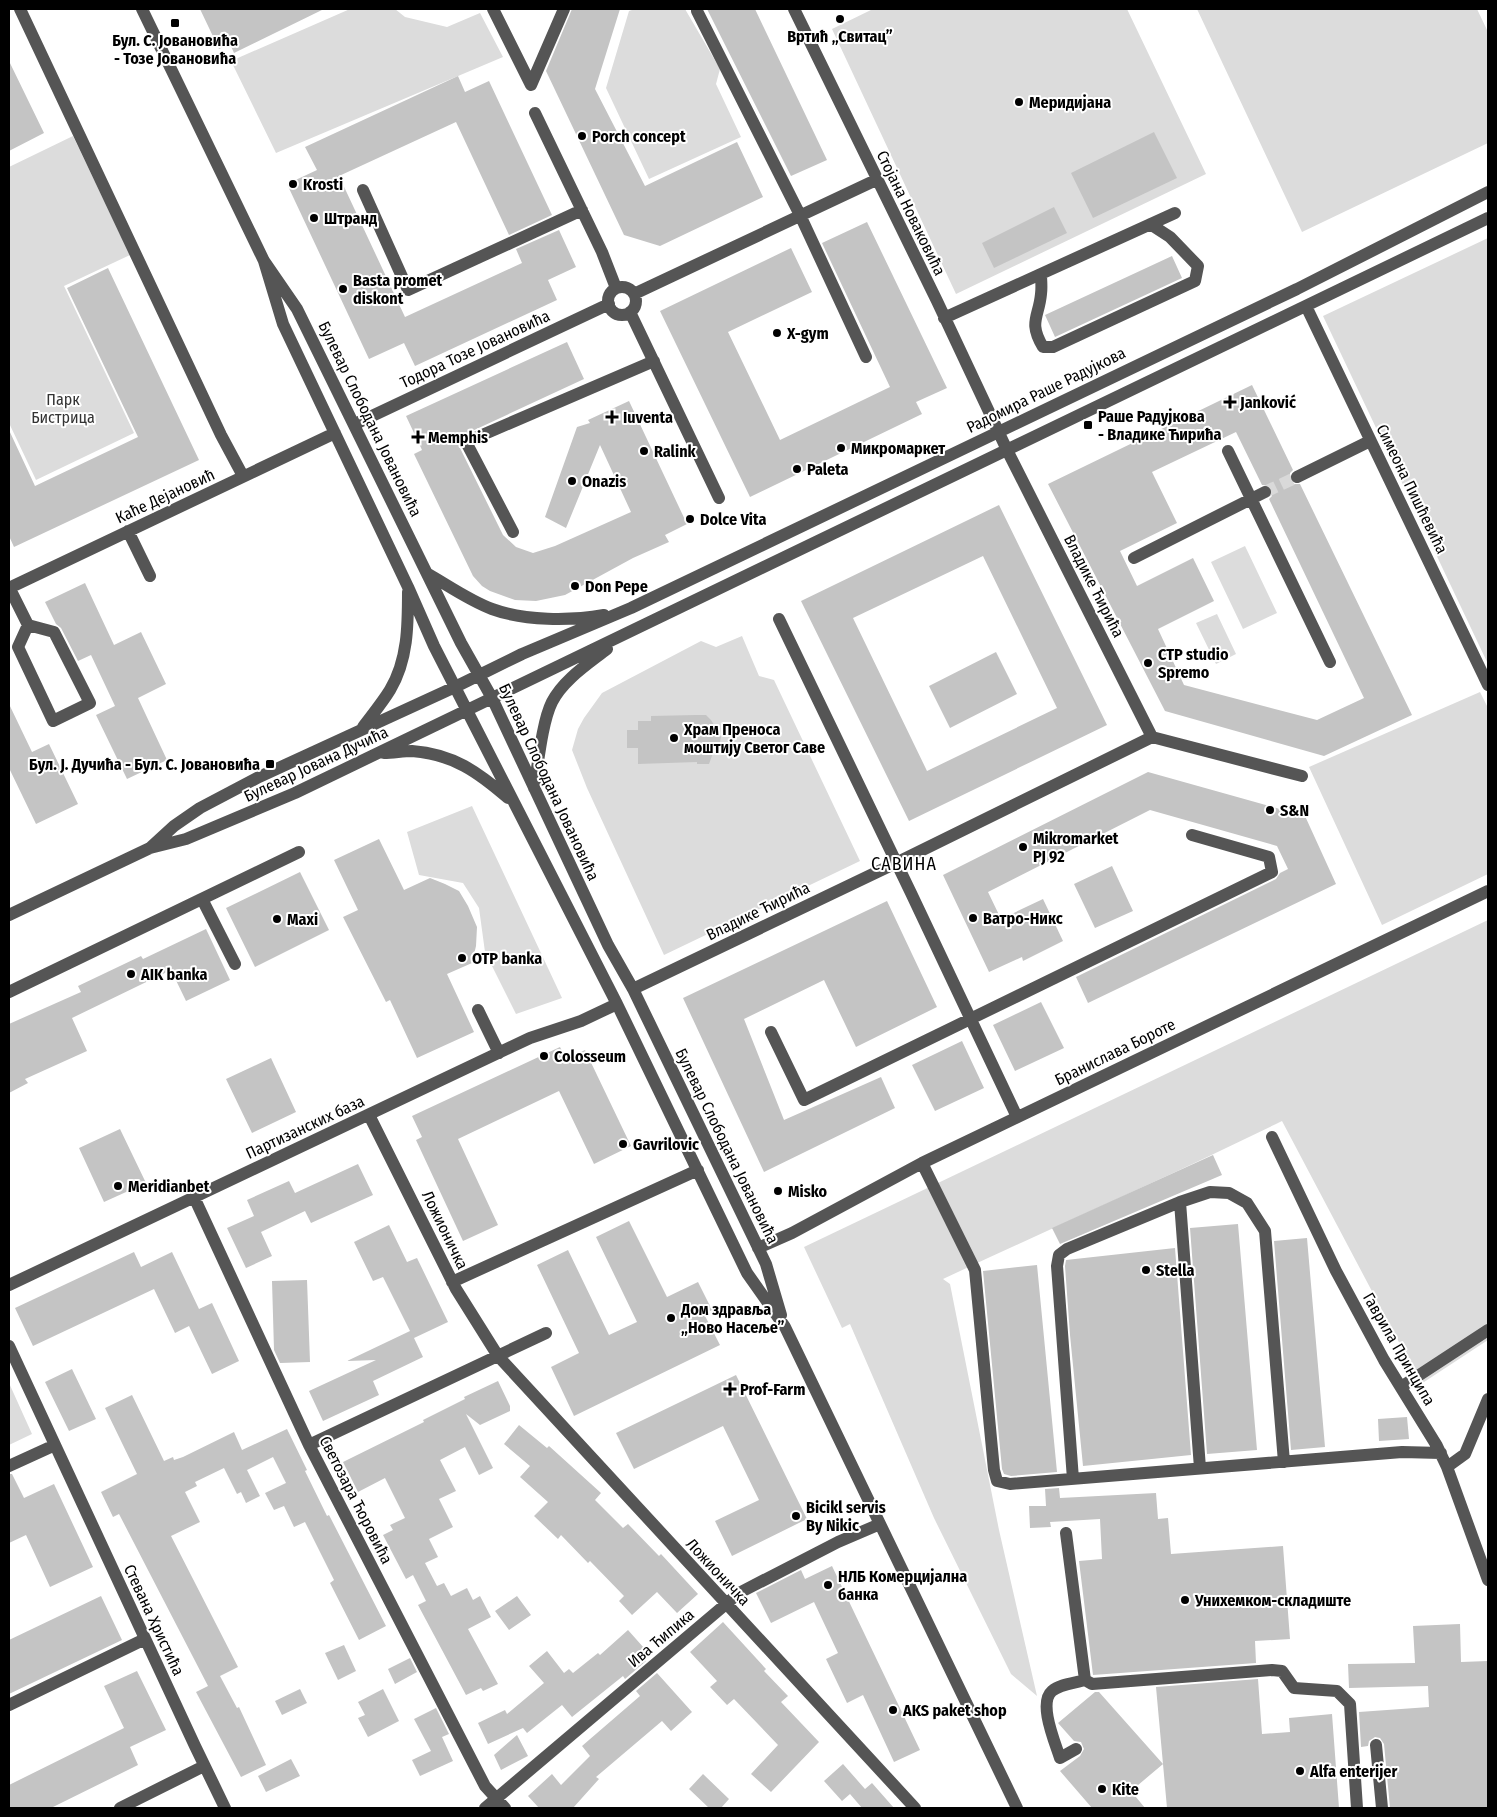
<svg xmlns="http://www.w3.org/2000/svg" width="1497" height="1817" font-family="'Fira Sans Condensed',sans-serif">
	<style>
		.green { fill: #dcdcdc }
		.building { fill: #c4c4c4; fill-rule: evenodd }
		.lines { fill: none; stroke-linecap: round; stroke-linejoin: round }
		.minor-tunnel { stroke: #d9d9d9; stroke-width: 12; stroke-dasharray: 12 6; stroke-linecap: butt }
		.minor { stroke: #555; stroke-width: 12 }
		.poi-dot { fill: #000; stroke: #fff; stroke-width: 2 }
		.labels { text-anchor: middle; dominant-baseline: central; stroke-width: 4; stroke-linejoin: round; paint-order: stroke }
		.poi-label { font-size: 16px; font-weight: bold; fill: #000; stroke: #fff; text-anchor: start }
		.street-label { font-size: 16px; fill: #000; stroke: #fff }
		.park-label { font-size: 16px; fill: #333; stroke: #fff }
		.neighbourhood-label { font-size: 18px; letter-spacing: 1px; fill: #000; stroke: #fff }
	</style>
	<rect width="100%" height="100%" fill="#fff"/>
	<path class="green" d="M350 9H395L405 17 447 27 480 13 503 57 276 153 231 61Z
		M635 9H685L720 69 716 84 741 137 649 179 606 88 629 11Z
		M873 9H1127L1206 174 956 294 832 29Z
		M1197 9H1477L1488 32V143L1302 232Z
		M73 136 130 255 64 286 134 433 36 480 9 423V167Z
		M1488 238V664L1323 316Z
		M1245 546 1277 613 1243 629 1211 562Z
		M1217 614 1236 654 1216 664 1196 623Z
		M742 636 759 676 774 680 860 861 664 955 587 788 572 750 578 729 584 718 602 693 701 641 716 647Z
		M1480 692 1488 708V874L1382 925 1309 767Z
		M472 806 562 998 516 1014 485 952 479 908 463 883 419 875 407 832Z
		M1488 920V1340L1421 1384 1282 1121C1170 1176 1056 1226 943 1279L950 1284 999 1530 1037 1696 1011 1674 934 1518 850 1324 842 1328 804 1247Z
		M9 1383 32 1434 9 1445Z"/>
	<path class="building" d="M200 9H324L234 53 230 44 219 49Z
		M572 9H620L595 89 645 186 737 142 763 197 660 246 624 235 546 71Z
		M707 9H755L827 160 791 176Z
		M9 61 44 133 9 151Z
		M458 76 465 92 489 81 552 215 509 235 456 122 339 176 405 317 522 263 516 249 559 230 576 267 548 280 557 300 415 366 404 343 369 359 287 184 317 170 305 147Z
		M1154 132 1177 178 1093 218 1071 173Z
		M1054 207 1067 233 994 268 982 243Z
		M867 222 947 388 916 402 922 414 750 497 660 311 791 248 812 292 728 332 780 440 890 387 822 243Z
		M1172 256 1182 278 1055 337 1045 315Z
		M108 268 199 460 14 547 9 536V430L35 486 138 437 67 288Z
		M567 342 584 379 457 438 459 446 503 535 516 547 533 553 555 546 631 512 600 445 566 528 545 517 577 427 590 423 588 420 629 401 687 524 665 535 669 542 633 558 565 595 536 601 515 600 490 591 482 586 473 576 414 454 422 450 406 416Z
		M1252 385 1293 470 1290 473V480L1293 484H1300L1412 715 1324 756 1165 711 1048 484ZM1236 432 1262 485H1269L1272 489V496L1269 499 1364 698 1317 720 1184 685 1158 629 1214 601 1193 558 1137 586 1120 551 1177 523 1152 472Z
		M999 505 1107 725 909 821 801 601ZM983 556 1057 708 927 771 853 618Z
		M85 583 114 645 141 632 166 684 138 698 167 760 127 779 96 715 115 706 91 655 78 661 61 628 56 624 45 602Z
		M996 652 1017 694 950 728 929 686Z
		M9 704 32 752 49 744 78 804 36 824 9 768Z
		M696 715H706L711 720 721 737 719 747 713 753 709 764H697V762L638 764V748H627V730H638V721H651V716Z
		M1148 772 1305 816 1336 884 1088 1003 1076 977 1276 879 1280 873 1288 869 1277 846 1150 810 988 892 1001 919 1043 899 1063 941 1023 961 1022 957 989 972 943 875Z
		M379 839 404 890 430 878 445 884 459 891 468 906 477 927 476 946 472 963 447 974 474 1032 417 1058 390 1000 386 1002 343 917 358 910 334 860Z
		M1112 866 1133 911 1095 928 1074 884Z
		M300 872 329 930 255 967 226 908Z
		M887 901 937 1007 856 1047 824 980 744 1019 784 1120 881 1077 895 1108 764 1172 683 998Z
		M206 929 230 980 186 1001 171 970 72 1018 87 1051 25 1079 28 1083 9 1093V1024L81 992 78 986 141 956 143 959Z
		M1041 1002 1064 1048 1015 1071 993 1025Z
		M962 1041 984 1088 935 1111 912 1065Z
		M560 1047 566 1059 585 1050 631 1146 594 1164 559 1091 458 1139 498 1225 463 1241 416 1140 422 1137 412 1116Z
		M271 1058 296 1112 252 1133 226 1079Z
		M120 1129 146 1183 104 1202 79 1148Z
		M1213 1155 1222 1175 1060 1244 1052 1228Z
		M358 1164 373 1195 311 1223 305 1211 261 1232 272 1256 246 1268 227 1228 254 1216 247 1200 289 1181 295 1193Z
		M629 1221 667 1297 698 1282 712 1310 704 1314 720 1345 574 1416 551 1367 579 1353 537 1265 568 1250 609 1335 637 1322 596 1237Z
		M1238 1224 1257 1450 1207 1454 1190 1228Z
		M389 1225 407 1262 417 1258 448 1322 414 1338 423 1357 373 1381 379 1395 323 1421 309 1391 376 1360 347 1361 410 1331 383 1277 373 1281 354 1242Z
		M1307 1238 1325 1447 1291 1450 1274 1241Z
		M1175 1248 1191 1455 1083 1466 1070 1335 1065 1266 1066 1260Z
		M134 1252 141 1267 172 1252 199 1309 212 1303 239 1361 212 1374 189 1326 175 1333 154 1289 33 1346 15 1308Z
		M1037 1265 1057 1472 1011 1476 1004 1474 1002 1469 983 1271Z
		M307 1280 310 1362 280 1363 274 1350 272 1281Z
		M72 1369 96 1419 69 1431 45 1382Z
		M736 1375 807 1519 732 1556 715 1521 759 1500 723 1426 634 1469 616 1433Z
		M498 1381 510 1406V1411L480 1425 466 1414 493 1468 479 1475 465 1447 440 1460 456 1491 439 1499 453 1527 429 1539 438 1557 425 1563 437 1586 444 1583 451 1596 467 1588 473 1600 480 1596 491 1617 468 1629 498 1684 483 1691 481 1688 466 1695 418 1605 426 1601 413 1575 406 1579 383 1535 393 1530 390 1525 405 1518 385 1478 358 1492 343 1462 424 1422 423 1420 465 1399 464 1397Z
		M132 1395 164 1461 173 1457 174 1460 183 1457 234 1432 242 1450 287 1429 307 1470 305 1471 327 1516 329 1515 386 1626 359 1640 330 1583 334 1580 305 1522 294 1527 284 1506 274 1510 265 1493 286 1483 273 1457 247 1470 260 1496 246 1503 241 1492 237 1494 224 1468 195 1482 197 1486 185 1492 200 1522 171 1536 238 1667 220 1676 237 1708 239 1707 266 1765 241 1777 196 1692 208 1686 119 1514 113 1517 101 1492 137 1474 105 1408Z
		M1407 1417 1409 1439 1379 1441 1378 1419Z
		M519 1425 547 1448 549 1446 601 1493 595 1500 623 1528 628 1524 659 1556 661 1554 698 1594 677 1613 657 1592 632 1615 619 1601 624 1596 590 1561 588 1563 561 1535 558 1539 534 1516 548 1502 520 1477 530 1466 504 1444Z
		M9 1474H12L24 1498 54 1484 93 1567 50 1587 26 1535 9 1543Z
		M1059 1488 1060 1498 1156 1493 1158 1519 1168 1518 1171 1554 1283 1546 1290 1639 1255 1641 1256 1663 1093 1675 1079 1561 1102 1559 1100 1519 1050 1522 1051 1527 1030 1528 1029 1506H1046L1045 1489Z
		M832 1566 920 1750 894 1762 863 1695 847 1703 826 1659 838 1653 814 1602 771 1623 756 1593 801 1570 805 1579Z
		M101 1596 122 1640 9 1694V1640Z
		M517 1596 531 1615 509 1630 495 1611Z
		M723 1622 766 1669 764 1671 788 1696 781 1702 819 1742 771 1792 751 1774 778 1745 734 1699 727 1705 710 1687 717 1681 690 1652Z
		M1460 1624 1461 1662 1488 1661V1808H1390L1384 1744 1380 1738 1375 1737 1369 1741 1368 1746 1361 1747 1359 1712 1429 1707 1428 1686 1349 1688 1348 1664 1415 1663 1413 1626Z
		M628 1630 644 1648 639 1653 646 1661 625 1679 623 1676 572 1717 562 1705 527 1733 523 1728 488 1744 478 1723 505 1710 507 1714 544 1683 529 1666 547 1651 564 1673 569 1669 573 1673 598 1653 600 1655Z
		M344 1645 356 1671 338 1680 325 1653Z
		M410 1658 417 1672 395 1684 388 1669Z
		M137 1671 166 1730 130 1747 138 1765 51 1808H9V1785L124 1728 104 1686Z
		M657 1673 692 1712 671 1731 662 1721 596 1777 599 1779 573 1808H539L528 1796 552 1774 561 1785 590 1756 582 1746 640 1696 636 1691Z
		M1258 1679 1262 1734 1290 1732 1289 1718 1332 1714 1339 1808H1167L1156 1687Z
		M300 1689 307 1703 282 1715 275 1701Z
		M383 1689 399 1721 368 1737 358 1718 365 1715 358 1702Z
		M1095 1692H1099L1163 1764 1131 1791 1145 1808H1092L1060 1771 1080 1756 1084 1749 1081 1742 1074 1741 1058 1723Z
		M436 1708 449 1734 442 1737 453 1761 420 1776 412 1760 431 1751 414 1719Z
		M517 1735 528 1756 501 1770 494 1755Z
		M291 1759 300 1776 266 1792 258 1776Z
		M843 1764 865 1789 872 1783 894 1808H862L850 1794 842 1801 824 1781Z
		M703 1774 729 1799 721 1808H709L689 1789Z"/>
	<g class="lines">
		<path class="minor-tunnel" d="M1265 492 1297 477"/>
		<path class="minor" d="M20 9 221 435 243 476
			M142 9 264 261 297 309 461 643 492 698 608 945 633 989 766 1264 781 1315
			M493 9 531 85
			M697 11 800 215 866 357
			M531 85 564 9
			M535 113 602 252 616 288
			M363 190 408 290 582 210
			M264 261 283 324 408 587 434 646 617 1004 747 1273 785 1327 1017 1808
			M1041 274C1041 280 1042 287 1041 294 1039 317 1028 322 1043 347H1053L1195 281 1198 266 1170 237 1150 224
			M608 301a14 14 0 1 1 28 0a14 14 0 1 1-28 0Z
			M634 294 876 180
			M1306 306 1488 685
			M630 312 719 498
			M944 318 1175 213
			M355 424 609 304
			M1228 451 1330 662
			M1297 477 1370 441
			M128 531 150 576
			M513 532 466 442 654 361
			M1134 558 1265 492
			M428 574C449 586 470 601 492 609 525 621 570 621 604 615
			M9 587 28 625 18 647 53 721 90 703 54 632 28 625
			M9 588 335 433
			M779 619 911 893 1017 1117
			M363 727C372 715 382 703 390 690 408 660 408 625 408 592
			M1152 737 1302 776
			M384 753C393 753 403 751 412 751 453 754 478 772 508 798
			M534 788C538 765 542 722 552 702 563 680 588 664 607 649
			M150 848 174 826 200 808 259 777 455 687 522 654 631 608 1297 289 1488 192
			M202 899 235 964
			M9 915 150 848 186 839 295 793 1488 218
			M633 989 896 863 1152 737 1007 450 937 301 794 9
			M9 992 299 852
			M478 1010 499 1053
			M771 1032 804 1100 1272 872 1269 857 1192 835
			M369 1115 456 1289 498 1356 915 1808
			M1272 1137 1336 1271 1384 1360 1437 1446 1447 1467 1488 1580
			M922 1163 975 1270 994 1470 997 1481 1010 1484 1402 1452 1441 1453
			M194 1197 309 1445 485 1786 505 1808
			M1180 1202 1200 1468
			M758 1248 792 1233 922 1163 1488 891
			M452 1282 698 1170
			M9 1285 530 1038 581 1021 617 1004
			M9 1346 195 1746 225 1808
			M1401 1387 1488 1330
			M309 1445 546 1333
			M9 1466 55 1445
			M1447 1467 1465 1454 1488 1399
			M1073 1479 1057 1266 1059 1255 1067 1249 1180 1202 1210 1192 1229 1193 1247 1203 1265 1231 1284 1462
			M1066 1533 1085 1680 1092 1684 1272 1670 1282 1671 1294 1688 1337 1691 1350 1704 1357 1808
			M9 1705 145 1639
			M1376 1745 1382 1808
			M1076 1749 1060 1758C1055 1742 1038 1703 1052 1691 1060 1684 1075 1683 1085 1680
			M120 1808 204 1766
			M485 1808 739 1593 838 1542 880 1524"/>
	</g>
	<g class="poi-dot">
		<circle cx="840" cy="19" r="5"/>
		<rect x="170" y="18" width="10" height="10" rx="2.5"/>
		<circle cx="1019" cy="102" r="5"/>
		<circle cx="582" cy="136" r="5"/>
		<circle cx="293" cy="184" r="5"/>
		<circle cx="314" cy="218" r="5"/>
		<circle cx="343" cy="289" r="5"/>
		<circle cx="777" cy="333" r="5"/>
		<path d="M1227.5 394.5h5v5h5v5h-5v5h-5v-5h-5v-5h5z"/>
		<path d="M609.5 409.5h5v5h5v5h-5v5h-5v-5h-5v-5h5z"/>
		<rect x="1083" y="420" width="10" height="10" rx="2.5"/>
		<path d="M415.5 429.5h5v5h5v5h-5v5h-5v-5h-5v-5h5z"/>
		<circle cx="841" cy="448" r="5"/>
		<circle cx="644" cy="451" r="5"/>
		<circle cx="797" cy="469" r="5"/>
		<circle cx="572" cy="481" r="5"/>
		<circle cx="690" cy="519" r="5"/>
		<circle cx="575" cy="586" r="5"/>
		<circle cx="1148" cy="663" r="5"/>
		<circle cx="674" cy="738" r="5"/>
		<rect x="265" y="759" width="10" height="10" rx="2.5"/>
		<circle cx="1270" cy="810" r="5"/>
		<circle cx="1023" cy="847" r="5"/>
		<circle cx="973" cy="918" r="5"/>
		<circle cx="277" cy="919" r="5"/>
		<circle cx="462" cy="958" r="5"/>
		<circle cx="131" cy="974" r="5"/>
		<circle cx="544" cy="1056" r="5"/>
		<circle cx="623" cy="1144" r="5"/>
		<circle cx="118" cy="1186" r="5"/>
		<circle cx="778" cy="1191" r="5"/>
		<circle cx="1146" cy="1270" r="5"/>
		<circle cx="671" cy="1318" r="5"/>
		<path d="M727.5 1381.5h5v5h5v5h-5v5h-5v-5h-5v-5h5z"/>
		<circle cx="796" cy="1516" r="5"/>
		<circle cx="828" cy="1585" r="5"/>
		<circle cx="1185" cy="1600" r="5"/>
		<circle cx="893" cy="1710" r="5"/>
		<circle cx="1300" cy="1771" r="5"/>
		<circle cx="1102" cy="1789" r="5"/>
	</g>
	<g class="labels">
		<g class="poi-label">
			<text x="840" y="36" text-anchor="middle">Вртић „Свитац”</text>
			<text x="175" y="40" text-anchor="middle">Бул. С. Јовановића<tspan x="175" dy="18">- Тозе Јовановића</tspan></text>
			<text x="1029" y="102">Меридијана</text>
			<text x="592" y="136">Porch concept</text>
			<text x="303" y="184">Krosti</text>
			<text x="324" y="218">Штранд</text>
			<text x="353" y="280">Basta promet<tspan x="353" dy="18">diskont</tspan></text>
			<text x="787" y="333">X-gym</text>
			<text x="1240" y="402">Janković</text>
			<text x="1098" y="416">Раше Радујкова<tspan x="1098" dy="18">- Владике Ћирића</tspan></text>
			<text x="623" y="417">Iuventa</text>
			<text x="428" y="437">Memphis</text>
			<text x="851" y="448">Микромаркет</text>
			<text x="654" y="451">Ralink</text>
			<text x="807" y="469">Paleta</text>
			<text x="582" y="481">Onazis</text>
			<text x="700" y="519">Dolce Vita</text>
			<text x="585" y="586">Don Pepe</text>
			<text x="1158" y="654">CTP studio<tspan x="1158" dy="18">Spremo</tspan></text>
			<text x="684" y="729">Храм Преноса<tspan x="684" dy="18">моштију Светог Саве</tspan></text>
			<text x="260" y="764" text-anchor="end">Бул. Ј. Дучића - Бул. С. Јовановића</text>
			<text x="1280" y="810">S&amp;N</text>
			<text x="1033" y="838">Mikromarket<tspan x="1033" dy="18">PJ 92</tspan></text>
			<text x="983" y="918">Ватро-Никс</text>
			<text x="287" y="919">Maxi</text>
			<text x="472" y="958">OTP banka</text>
			<text x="141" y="974">AIK banka</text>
			<text x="554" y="1056">Colosseum</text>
			<text x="633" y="1144">Gavrilovic</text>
			<text x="128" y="1186">Meridianbet</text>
			<text x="788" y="1191">Misko</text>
			<text x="1156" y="1270">Stella</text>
			<text x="681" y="1309">Дом здравља<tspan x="681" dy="18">„Ново Насеље”</tspan></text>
			<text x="740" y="1389">Prof-Farm</text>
			<text x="806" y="1507">Bicikl servis<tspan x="806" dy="18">By Nikic</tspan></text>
			<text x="838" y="1576">НЛБ Комерцијална<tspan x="838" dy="18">банка</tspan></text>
			<text x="1195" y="1600">Унихемком-складиште</text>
			<text x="903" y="1710">AKS paket shop</text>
			<text x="1310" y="1771">Alfa enterijer</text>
			<text x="1112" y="1789">Kite</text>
		</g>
		<g class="street-label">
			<text transform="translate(911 213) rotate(64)">Стојана Новаковића</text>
			<text transform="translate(475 349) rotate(-25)">Тодора Тозе Јовановића</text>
			<text transform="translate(1046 390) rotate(-26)">Радомира Раше Радујкова</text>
			<text transform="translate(370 419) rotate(64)">Булевар Слободана Јовановића</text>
			<text transform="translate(1412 489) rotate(64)">Симеона Пишћевића</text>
			<text transform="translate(165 496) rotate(-25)">Каће Дејановић</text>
			<text transform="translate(1094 586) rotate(63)">Владике Ћирића</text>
			<text transform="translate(316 764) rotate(-25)">Булевар Јована Дучића</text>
			<text transform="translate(549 782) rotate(65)">Булевар Слободана Јовановића</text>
			<text transform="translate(758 911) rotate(-26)">Владике Ћирића</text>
			<text transform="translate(1115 1052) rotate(-26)">Бранислава Бороте</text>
			<text transform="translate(305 1127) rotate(-25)">Партизанских база</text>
			<text transform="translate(727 1146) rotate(64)">Булевар Слободана Јовановића</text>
			<text transform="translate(445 1230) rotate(64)">Ложионичка</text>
			<text transform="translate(1399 1349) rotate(60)">Гаврила Принципа</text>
			<text transform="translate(356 1500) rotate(63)">Светозара Ћоровића</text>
			<text transform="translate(718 1572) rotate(47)">Ложионичка</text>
			<text transform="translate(154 1620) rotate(65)">Стевана Христића</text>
			<text transform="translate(661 1638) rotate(-40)">Ива Ћипика</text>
		</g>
		<g class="park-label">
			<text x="63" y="399">Парк<tspan x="63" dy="18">Бистрица</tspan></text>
		</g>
		<g class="neighbourhood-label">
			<text x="904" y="864">САВИНА</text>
		</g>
	</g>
	<rect width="1497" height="1817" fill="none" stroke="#000000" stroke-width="20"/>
</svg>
